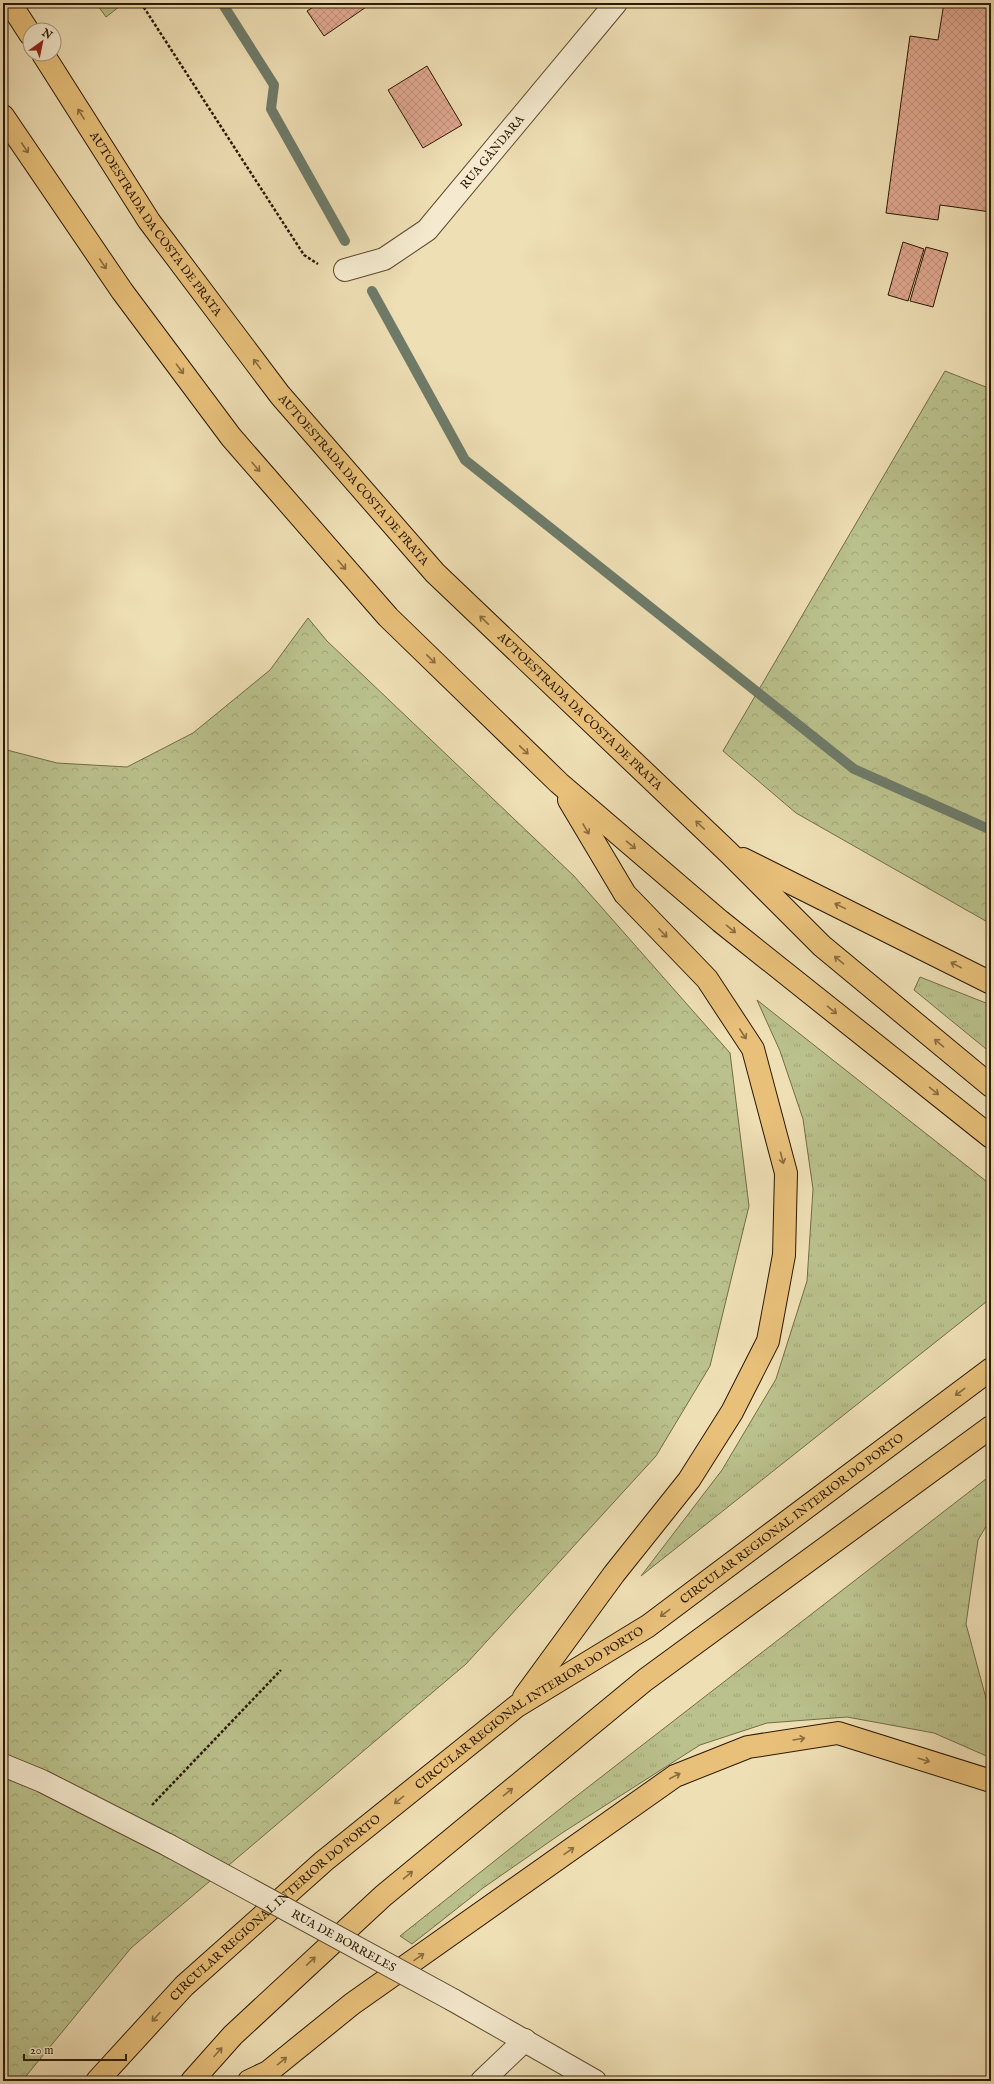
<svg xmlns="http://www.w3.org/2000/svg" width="994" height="2084" font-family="'IM FELL English',serif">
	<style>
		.grass { fill: url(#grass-tufts); stroke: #726d46 }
		.forest { fill: url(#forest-crowns); stroke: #726d46 }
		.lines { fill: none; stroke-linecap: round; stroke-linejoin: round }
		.stream { stroke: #6e7b69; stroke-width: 10 }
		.building { fill: url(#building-cross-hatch); stroke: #2b1901 }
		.minor-casing { stroke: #5c4a2e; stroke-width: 24 }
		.highway-casing { stroke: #2b1901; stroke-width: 24 }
		.path { stroke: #2b1901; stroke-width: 2.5; stroke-dasharray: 3 2; stroke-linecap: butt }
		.minor { stroke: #f5eacf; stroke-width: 22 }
		.highway { stroke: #e8c07a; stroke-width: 22 }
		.minor-bridge-casing { stroke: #5c4a2e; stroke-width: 24; stroke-linecap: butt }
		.minor-bridge { stroke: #f5eacf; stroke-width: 22 }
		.oneway { stroke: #8a6c3e }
		.labels { text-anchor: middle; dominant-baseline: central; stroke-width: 4; stroke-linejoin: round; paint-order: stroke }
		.street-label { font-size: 12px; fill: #2b1901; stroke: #f5eacf }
	</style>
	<defs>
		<pattern id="grass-tufts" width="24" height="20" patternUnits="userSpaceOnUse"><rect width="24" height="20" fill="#bac18c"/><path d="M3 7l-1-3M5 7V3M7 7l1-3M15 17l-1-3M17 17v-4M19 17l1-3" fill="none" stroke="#a0a577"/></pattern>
		<pattern id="forest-crowns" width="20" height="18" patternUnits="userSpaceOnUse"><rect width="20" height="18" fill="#bac18c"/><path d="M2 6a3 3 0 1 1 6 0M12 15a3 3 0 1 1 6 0" fill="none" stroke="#a0a577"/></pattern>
		<pattern id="building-cross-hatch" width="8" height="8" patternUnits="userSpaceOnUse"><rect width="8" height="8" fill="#e0a891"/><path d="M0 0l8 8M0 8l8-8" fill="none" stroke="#c0907b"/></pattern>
	</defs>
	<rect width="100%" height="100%" fill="#efdfb5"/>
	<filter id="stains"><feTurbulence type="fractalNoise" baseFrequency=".005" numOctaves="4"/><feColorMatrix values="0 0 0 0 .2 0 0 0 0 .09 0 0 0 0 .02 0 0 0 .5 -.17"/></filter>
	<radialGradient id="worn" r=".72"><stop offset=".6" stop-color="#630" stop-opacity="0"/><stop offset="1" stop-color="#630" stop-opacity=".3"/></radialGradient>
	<path class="grass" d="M920 977 991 1005V1053L914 990Z
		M757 1000 991 1185V1298L641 1576 722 1470 776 1379 807 1281 813 1189 803 1119 780 1051Z
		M991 1475V1518L978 1540 966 1624 987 1702 991 1706V1758L934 1733 847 1717 767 1723 700 1745 562 1833 483 1888 412 1944 400 1936 565 1805Z"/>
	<path class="forest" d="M96 3H124L106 17Z
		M945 371 991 389V924L796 813 723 751Z
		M308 618 327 641 574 876 730 1053 749 1206 710 1366 656 1456 466 1664 131 1948 22 2081H3V749L57 763 127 767 193 733 270 670Z"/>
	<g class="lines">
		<path class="stream" d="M222 3 274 85 271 109 345 241
			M372 291 465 460 854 769 991 830"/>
	</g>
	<path class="building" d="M319 3H372L324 36 307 11Z
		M944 3H991V212L940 205 938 220 886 213 910 36 938 40Z
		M427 66 462 125 423 148 388 90Z
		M903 242 924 249 908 301 888 295Z
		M926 247 948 253 933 307 910 301Z"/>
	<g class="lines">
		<g class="minor-casing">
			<g id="minor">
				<path id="s1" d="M345 270 384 259 427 230 616 3"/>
				<path d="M3 1765 42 1781 168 1845"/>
				<path d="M453 2000 595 2081"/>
				<path d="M482 2081 525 2040"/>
			</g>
		</g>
		<g class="highway-casing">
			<g id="highway">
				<path d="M10 3 30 34"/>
				<path id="s2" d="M43 54 149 221 280 395 435 573 728 852 822 946 991 1086"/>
				<path d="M3 116 122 291 231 437 388 617 559 783 720 921 991 1137"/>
				<path d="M743 859 991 983"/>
				<path d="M524 1697 614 1574 689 1480 732 1412 768 1341 784 1255 786 1173 753 1049 707 979 625 894 569 800"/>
				<path id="s3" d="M97 2081 184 1986 324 1861 517 1706 648 1626 991 1369"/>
				<path d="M192 2081 233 2035 383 1896 645 1680 991 1427"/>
				<path d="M249 2081 268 2072 352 2004 675 1776 748 1747 838 1733 991 1781"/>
			</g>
		</g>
		<path class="path" d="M141 3 304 255 318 264
			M152 1805 281 1670"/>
		<use href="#minor" class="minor"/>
		<use href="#highway" class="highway"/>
		<g class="minor-bridge-casing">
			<g id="minor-bridge">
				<path id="s4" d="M168 1845 453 2000"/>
			</g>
		</g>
		<use href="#minor-bridge" class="minor-bridge"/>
	</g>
	<defs><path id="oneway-shaft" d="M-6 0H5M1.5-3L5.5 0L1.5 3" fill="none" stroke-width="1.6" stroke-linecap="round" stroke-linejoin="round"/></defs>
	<g class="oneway">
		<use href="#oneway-shaft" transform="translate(81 114) rotate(-122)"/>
		<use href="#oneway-shaft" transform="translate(25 148) rotate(56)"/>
		<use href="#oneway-shaft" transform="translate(103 264) rotate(56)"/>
		<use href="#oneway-shaft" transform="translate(257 364) rotate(-127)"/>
		<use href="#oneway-shaft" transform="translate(180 369) rotate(53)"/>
		<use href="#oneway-shaft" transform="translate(256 467) rotate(49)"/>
		<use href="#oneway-shaft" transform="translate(342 565) rotate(49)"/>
		<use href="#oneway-shaft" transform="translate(484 620) rotate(-136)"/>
		<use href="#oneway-shaft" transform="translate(431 659) rotate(44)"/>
		<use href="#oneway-shaft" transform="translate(524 750) rotate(44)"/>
		<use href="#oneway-shaft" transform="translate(700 825) rotate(-136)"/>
		<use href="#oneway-shaft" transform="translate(586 829) rotate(59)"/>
		<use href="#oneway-shaft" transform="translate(631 845) rotate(40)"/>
		<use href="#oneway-shaft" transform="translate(840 906) rotate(-154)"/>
		<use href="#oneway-shaft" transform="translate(731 929) rotate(39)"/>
		<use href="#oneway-shaft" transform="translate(663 933) rotate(46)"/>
		<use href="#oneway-shaft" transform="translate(839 960) rotate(-140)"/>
		<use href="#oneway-shaft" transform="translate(956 965) rotate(-153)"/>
		<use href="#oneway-shaft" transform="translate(832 1010) rotate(39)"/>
		<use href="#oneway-shaft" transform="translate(743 1034) rotate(57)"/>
		<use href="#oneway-shaft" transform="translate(939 1043) rotate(-140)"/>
		<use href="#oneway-shaft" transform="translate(934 1091) rotate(39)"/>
		<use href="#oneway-shaft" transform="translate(782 1158) rotate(75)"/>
		<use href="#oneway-shaft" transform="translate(960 1392) rotate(143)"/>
		<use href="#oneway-shaft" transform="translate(665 1613) rotate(143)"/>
		<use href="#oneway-shaft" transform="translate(799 1739) rotate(-9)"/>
		<use href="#oneway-shaft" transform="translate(924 1760) rotate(17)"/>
		<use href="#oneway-shaft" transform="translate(675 1776) rotate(-28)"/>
		<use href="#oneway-shaft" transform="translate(508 1792) rotate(-40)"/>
		<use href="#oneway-shaft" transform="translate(399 1800) rotate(141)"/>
		<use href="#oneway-shaft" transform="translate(569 1851) rotate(-35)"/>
		<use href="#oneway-shaft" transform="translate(408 1875) rotate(-40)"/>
		<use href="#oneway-shaft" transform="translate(419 1957) rotate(-35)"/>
		<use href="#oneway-shaft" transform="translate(311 1961) rotate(-43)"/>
		<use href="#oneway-shaft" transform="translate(156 2017) rotate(132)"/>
		<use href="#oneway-shaft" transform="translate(218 2052) rotate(-48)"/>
		<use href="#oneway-shaft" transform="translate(282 2061) rotate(-39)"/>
	</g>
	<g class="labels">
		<g class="street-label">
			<text stroke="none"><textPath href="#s1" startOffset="194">RUA GÂNDARA</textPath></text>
			<text stroke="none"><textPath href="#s2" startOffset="204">AUTOESTRADA DA COSTA DE PRATA</textPath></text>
			<text stroke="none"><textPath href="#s2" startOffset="528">AUTOESTRADA DA COSTA DE PRATA</textPath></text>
			<text stroke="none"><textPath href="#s2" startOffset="852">AUTOESTRADA DA COSTA DE PRATA</textPath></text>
			<text stroke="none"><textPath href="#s3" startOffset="897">CIRCULAR REGIONAL INTERIOR DO PORTO</textPath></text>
			<text stroke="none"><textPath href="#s3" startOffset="573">CIRCULAR REGIONAL INTERIOR DO PORTO</textPath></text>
			<text stroke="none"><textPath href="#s3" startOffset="249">CIRCULAR REGIONAL INTERIOR DO PORTO</textPath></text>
			<text stroke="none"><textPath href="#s4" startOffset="200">RUA DE BORRELES</textPath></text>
		</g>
	</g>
	<rect width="994" height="2084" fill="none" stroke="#efdfb5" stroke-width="16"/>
	<rect x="4" y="4" width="986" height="2076" fill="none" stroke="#2b1901" stroke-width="2"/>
	<rect x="8" y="8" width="978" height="2068" fill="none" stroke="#2b1901"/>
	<g transform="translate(42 42) rotate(33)"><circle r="19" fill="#f5eacf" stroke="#a4967d"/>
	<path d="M0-3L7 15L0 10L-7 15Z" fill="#8f2418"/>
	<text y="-6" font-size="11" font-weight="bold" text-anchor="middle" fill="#2b1901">N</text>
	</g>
	<path d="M24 2054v6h102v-6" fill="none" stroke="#2b1901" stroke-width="2"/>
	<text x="30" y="2054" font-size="12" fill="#2b1901" stroke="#f5eacf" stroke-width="3" paint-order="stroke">20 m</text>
	<rect width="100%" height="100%" filter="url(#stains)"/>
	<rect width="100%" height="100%" fill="url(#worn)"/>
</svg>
